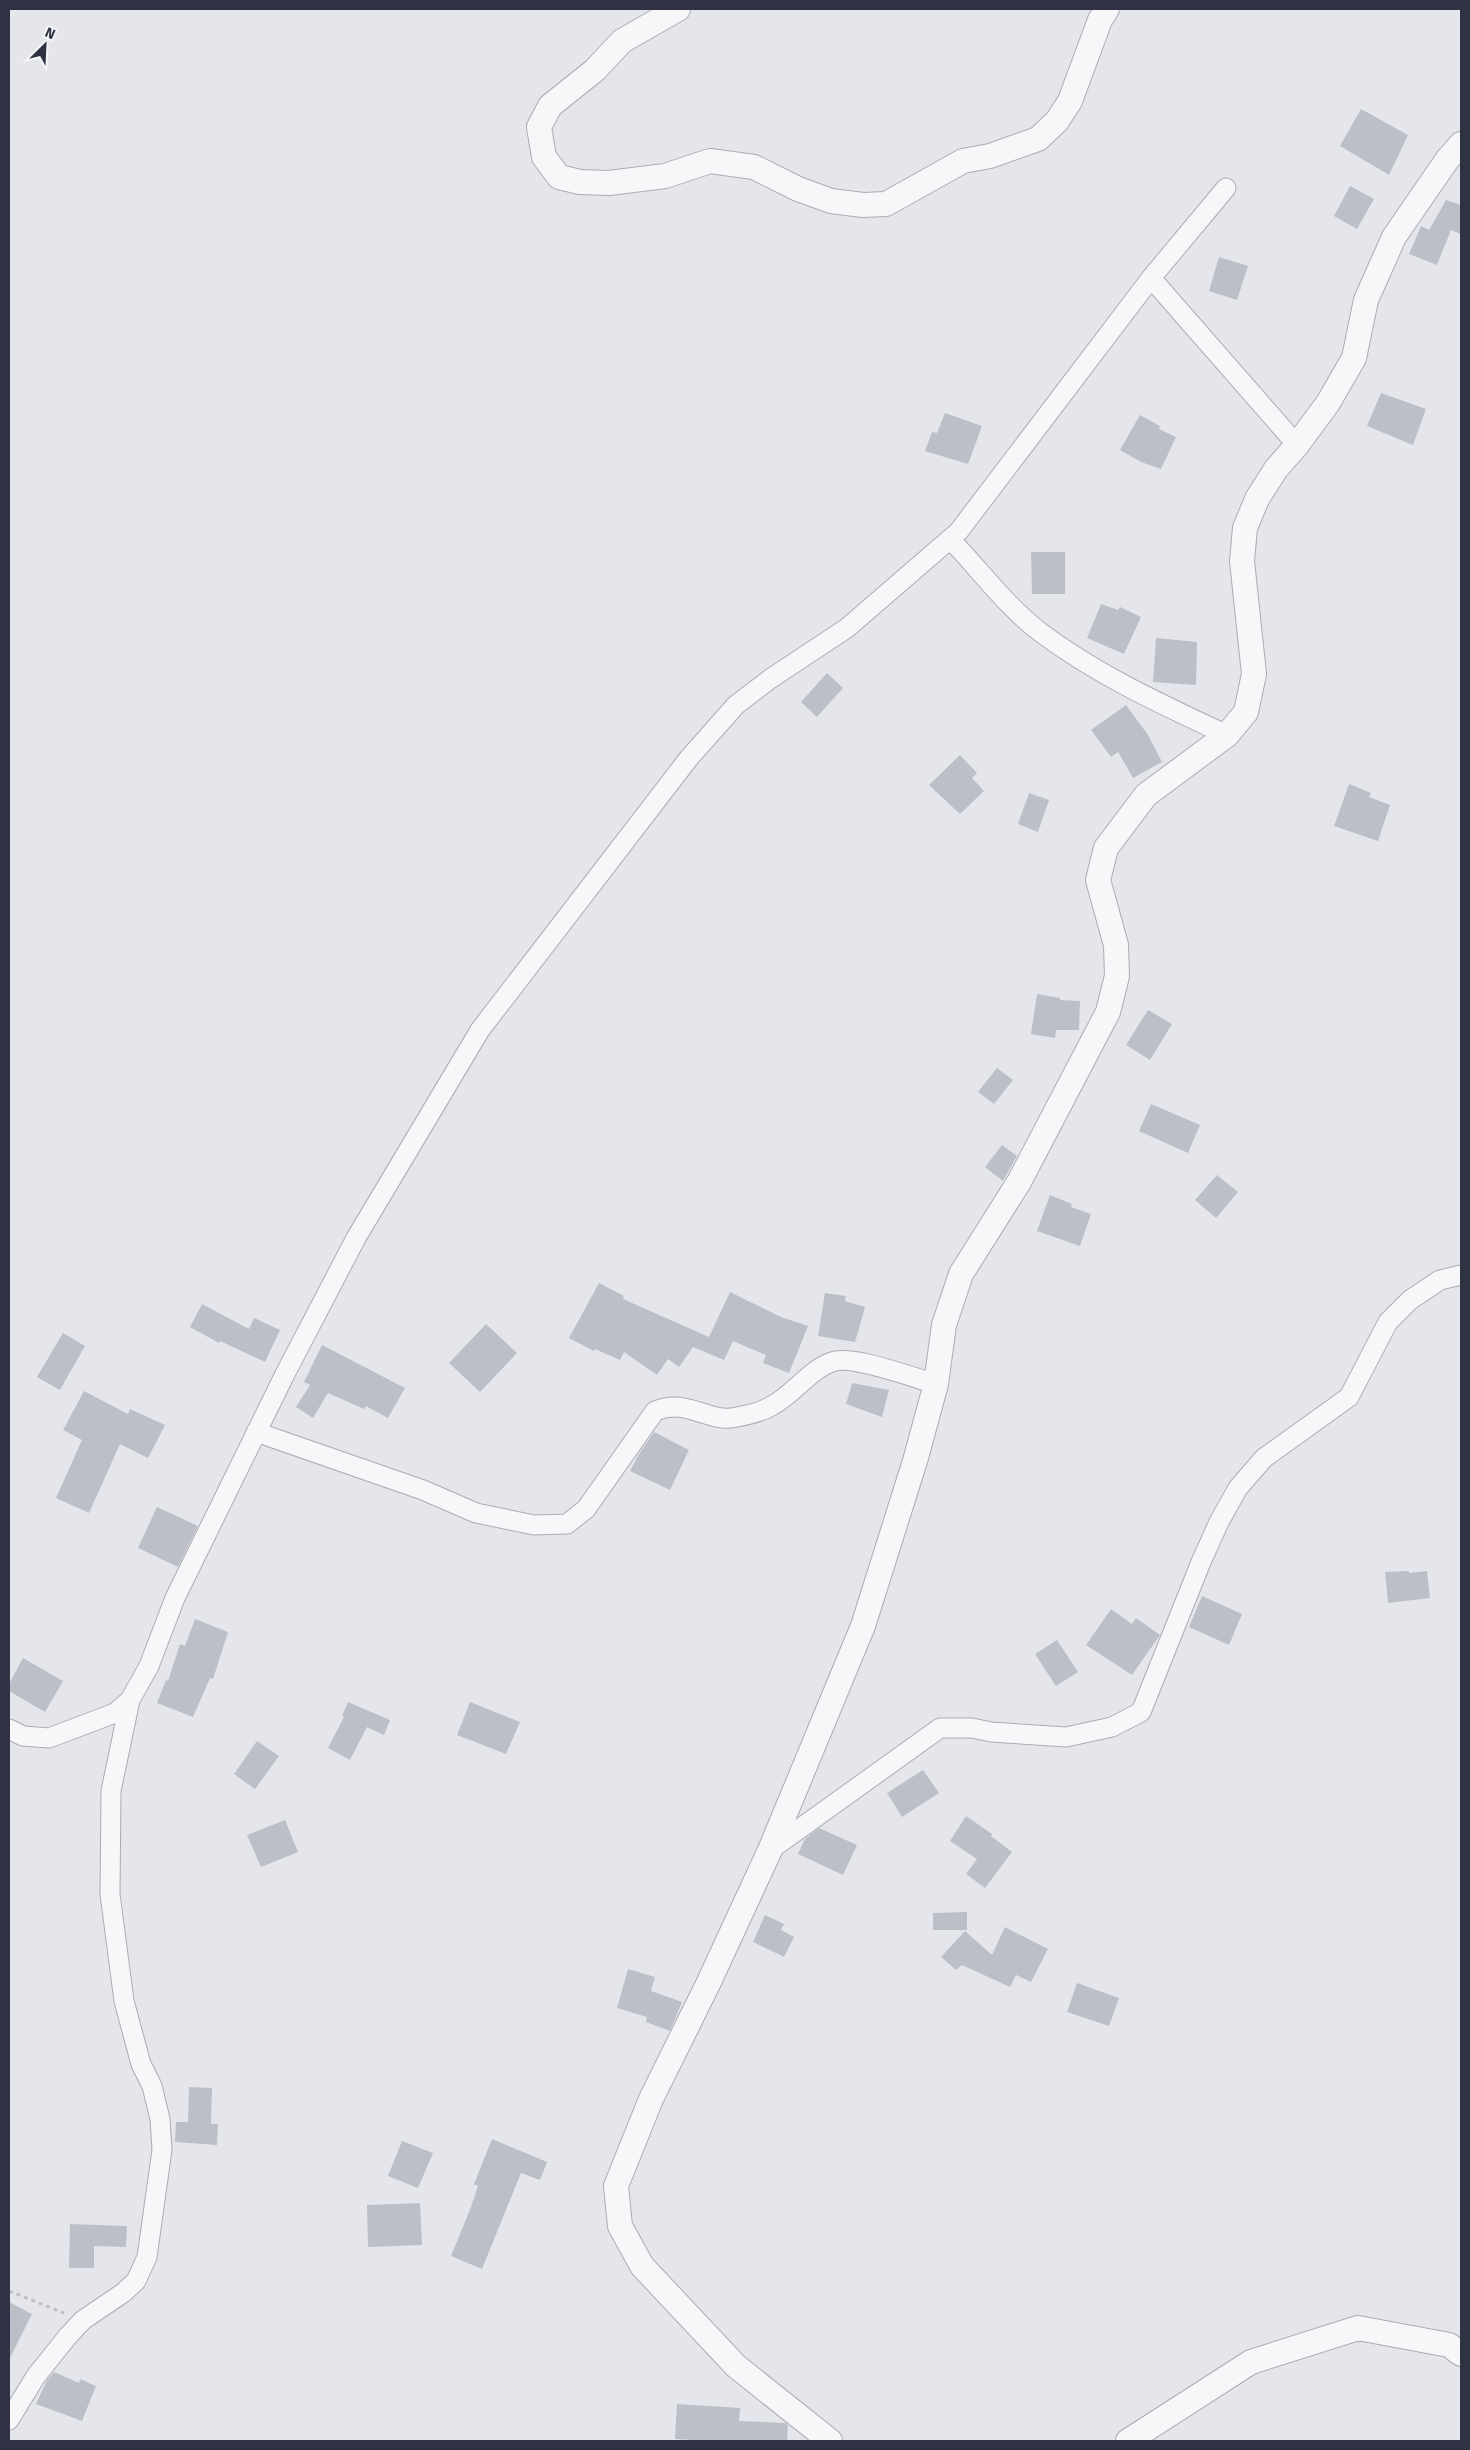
<svg xmlns="http://www.w3.org/2000/svg" width="1470" height="2450" font-family="'Fira Sans',sans-serif">
	<style>
		.building { fill: #bcbfc7 }
		.lines { fill: none; stroke-linecap: round; stroke-linejoin: round }
		.minor-casing { stroke: #aaacb5; stroke-width: 21 }
		.tertiary-casing { stroke: #aaacb5; stroke-width: 26 }
		.path { stroke: #bfc0c6; stroke-width: 3; stroke-dasharray: 4 4; stroke-linecap: butt }
		.minor { stroke: #f7f7f9; stroke-width: 19 }
		.tertiary { stroke: #f7f7f9; stroke-width: 24 }
	</style>
	<rect width="100%" height="100%" fill="#e4e6eb"/>
	<path class="building" d="M1361 109 1408 135 1389 175 1340 146Z
		M1350 186 1374 199 1357 229 1334 216Z
		M1446 200 1461 205V234L1451 230 1437 265 1409 254 1421 226 1429 230Z
		M1219 257 1248 266 1237 300 1209 291Z
		M1381 393 1426 409 1413 445 1367 426Z
		M945 413 982 426 968 464 925 451 932 432 937 433Z
		M1140 415 1160 426 1159 429 1176 437 1161 469 1141 462 1120 450Z
		M1031 552H1065V594H1032Z
		M1101 604 1118 610 1120 607 1141 617 1124 654 1087 638Z
		M1156 638 1197 642 1196 685 1153 682Z
		M827 673 843 688 817 717 801 702Z
		M1126 705 1148 735 1162 762 1133 778 1118 752 1111 757 1091 730Z
		M960 755 977 773 972 778 984 791 960 814 929 785Z
		M1349 784 1371 793 1369 797 1390 805 1378 841 1334 826Z
		M1029 793 1049 800 1038 832 1018 824Z
		M1037 994 1060 998V1000L1080 1001 1079 1030H1056L1055 1038 1031 1034Z
		M1148 1010 1172 1024 1150 1060 1126 1045Z
		M997 1068 1013 1080 994 1104 978 1092Z
		M1151 1104 1200 1125 1188 1153 1139 1131Z
		M1002 1145 1017 1156 1003 1181 985 1167Z
		M1217 1175 1238 1192 1216 1218 1195 1200Z
		M1050 1195 1072 1204 1071 1207 1091 1214 1080 1246 1037 1231Z
		M599 1283 624 1296 623 1299 709 1337 730 1292 781 1317 808 1326 789 1373 763 1363 766 1355 733 1341 724 1360 693 1347 679 1367 668 1359 657 1375 624 1352 620 1360 595 1349 594 1351 569 1338Z
		M825 1293 846 1296 845 1301 865 1307 855 1342 818 1336Z
		M202 1304 249 1329 254 1318 280 1330 265 1362 220 1341 219 1343 190 1327Z
		M486 1324 517 1353 480 1392 449 1363Z
		M63 1333 85 1346 60 1390 37 1377Z
		M322 1345 405 1388 388 1418 366 1406 364 1409 328 1393 313 1418 296 1407 310 1385 304 1382Z
		M852 1383 889 1390 882 1417 846 1404Z
		M84 1391 128 1414 130 1409 165 1425 148 1458 120 1444 89 1513 56 1498 82 1440 63 1430Z
		M654 1432 689 1450 670 1490 630 1471 639 1454Z
		M157 1507 198 1526 178 1567 138 1548Z
		M1409 1571V1573L1427 1571 1430 1598 1388 1603 1385 1572Z
		M1202 1596 1242 1614 1229 1645 1189 1627Z
		M1111 1609 1132 1624 1136 1618 1160 1635 1132 1675 1086 1645Z
		M195 1619 228 1632 213 1679 210 1678 193 1717 157 1703 166 1680 168 1681 180 1644 185 1646Z
		M1057 1640 1078 1672 1056 1686 1035 1654Z
		M23 1658 63 1681 45 1712 9 1691V1684Z
		M348 1702 390 1720 384 1735 367 1727 350 1760 328 1748 344 1717 342 1716Z
		M470 1702 520 1722 506 1754 457 1735Z
		M257 1741 279 1756 255 1789 234 1774Z
		M923 1770 939 1793 902 1817 887 1793Z
		M966 1816 992 1834 991 1836 1012 1852 985 1888 966 1874 977 1859 950 1841Z
		M285 1820 298 1852 261 1867 247 1835Z
		M819 1828 857 1845 843 1875 798 1854 805 1839Z
		M967 1912V1930H933V1913Z
		M765 1915 784 1924 781 1930 794 1937 784 1957 753 1942Z
		M1005 1927 1048 1949 1031 1982 1016 1975 1010 1987 962 1965 956 1970 941 1957 965 1931 992 1955Z
		M628 1969 655 1977 651 1991 682 2002 670 2031 646 2022 647 2017 617 2008Z
		M1077 1983 1119 1998 1109 2026 1067 2012Z
		M189 2087 212 2088 211 2124H218L217 2145 175 2142 176 2122H188Z
		M492 2139 547 2162 540 2180 521 2173 482 2269 451 2256 471 2207 478 2186 474 2184Z
		M402 2141 433 2153 418 2188 388 2176Z
		M420 2203 422 2245 368 2247 367 2205Z
		M70 2224 127 2226 126 2247 94 2246V2268H69Z
		M9 2302 32 2314 9 2360Z
		M54 2372 79 2383 80 2379 96 2386 82 2421 36 2404 47 2380Z
		M677 2404 740 2408 739 2421 785 2423 788 2425 787 2441H712L675 2439Z"/>
	<g class="lines">
		<g class="minor-casing">
			<path id="minor" d="M1226 188 1151 278 959 531 950 539C980 570 1006 606 1040 632 1097 675 1163 705 1227 735
				M1151 278 1297 445
				M256 1432 423 1490 476 1513 534 1525 567 1524 586 1509 655 1411C688 1397 707 1424 737 1417 748 1415 764 1411 773 1405 794 1394 809 1370 832 1362 851 1354 914 1378 936 1384
				M9 1729 23 1736 49 1738 115 1713 130 1700 149 1666 175 1598 284 1376 356 1238 480 1030 689 758 736 705 770 679 847 628 950 539
				M770 1850 940 1728H972L991 1732 1066 1737 1112 1727 1141 1712 1201 1562 1219 1522 1238 1488 1264 1458 1349 1397 1388 1322 1410 1300 1440 1280 1461 1275
				M9 2420 36 2376 68 2336 83 2320 123 2293 136 2281 147 2257 162 2150 160 2119 152 2086 141 2064 124 2001 110 1894 111 1791 130 1700"/>
		</g>
		<g class="tertiary-casing">
			<path id="tertiary" d="M678 9 622 41 595 70 550 106 539 127 544 157 559 177 580 182 609 183 665 176 710 161 754 167 798 189 831 201 863 205 886 204 963 161 990 156 1038 139 1057 121 1070 101 1100 20 1107 9
				M830 2441 736 2366 642 2266 620 2226 616 2186 651 2099 708 1984 770 1850 863 1626 915 1461 936 1384 944 1325 961 1274 1019 1182 1108 1012 1117 976 1116 945 1098 880 1106 848 1146 795 1227 735 1246 712 1254 674 1242 561 1245 528 1257 499 1276 469 1297 445 1328 403 1354 358 1366 300 1394 237 1447 160 1461 144
				M1128 2441 1251 2362 1358 2328 1449 2345 1461 2354"/>
		</g>
		<path class="path" d="M9 2291 64 2313"/>
		<use href="#minor" class="minor"/>
		<use href="#tertiary" class="tertiary"/>
	</g>
	<rect width="1470" height="2450" fill="none" stroke="#2e3242" stroke-width="20"/>
	<g transform="translate(45 45) rotate(24)" stroke="#f4f5f8" stroke-width="4" paint-order="stroke">
	<path d="M0-4L9 19L0 12L-9 19Z" fill="#2e3242"/>
	<text y="-8" font-size="14" font-weight="bold" text-anchor="middle" fill="#2e3242">N</text>
	</g>
</svg>
